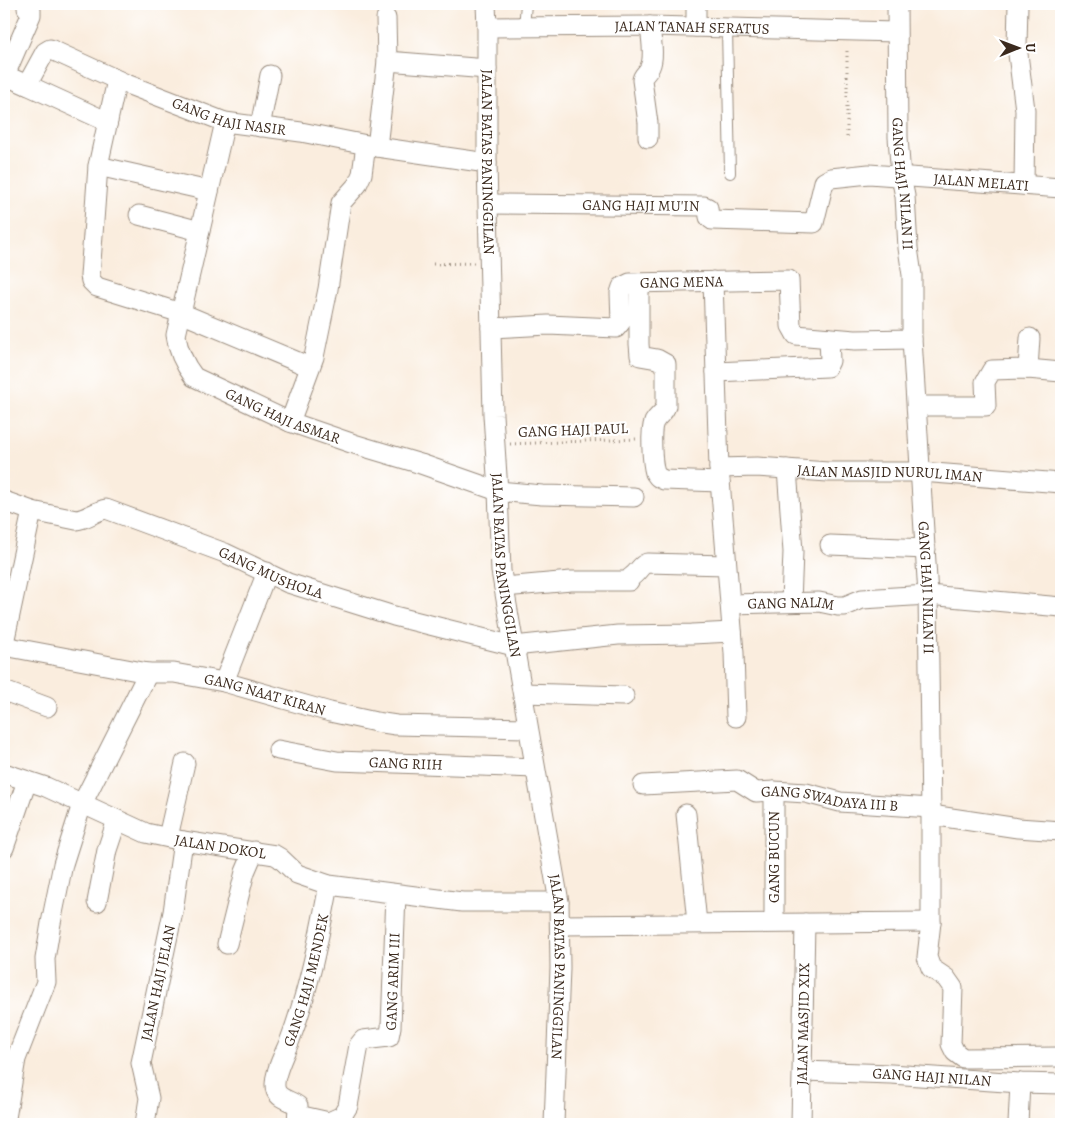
<svg xmlns="http://www.w3.org/2000/svg" width="1065" height="1128" font-family="Alegreya,serif">
	<style>
		.lines { fill: none; stroke-linecap: round; stroke-linejoin: round }
		.lane-casing { stroke: #9a8c7e; stroke-width: 12 }
		.street-casing { stroke: #9a8c7e; stroke-width: 21 }
		.path { stroke: #9a8c7e; stroke-width: 3; stroke-dasharray: 1 4; stroke-linecap: butt }
		.lane { stroke: #fff; stroke-width: 10 }
		.street { stroke: #fff; stroke-width: 19 }
		.labels { text-anchor: middle; dominant-baseline: central; stroke-width: 4.5; stroke-linejoin: round; paint-order: stroke }
		.street-label { font-size: 15px; fill: #3b2a1e; stroke: #fff }
	</style>
	<rect width="100%" height="100%" fill="#fff"/>
	<filter id="ink" filterUnits="userSpaceOnUse"><feTurbulence type="fractalNoise" baseFrequency=".02" numOctaves="2"/><feDisplacementMap in="SourceGraphic" scale="10" xChannelSelector="R" yChannelSelector="G"/><feConvolveMatrix kernelMatrix="1 2 1 2 8 2 1 2 1" color-interpolation-filters="sRGB"/></filter>
	<filter id="wash" filterUnits="userSpaceOnUse"><feTurbulence type="fractalNoise" baseFrequency=".0096" numOctaves="4" result="noise"/><feDisplacementMap in="SourceGraphic" scale="20" xChannelSelector="R" yChannelSelector="G"/><feGaussianBlur stdDeviation="1.12" result="paint"/><feColorMatrix in="noise" values="0 0 0 0 0 0 0 0 0 0 0 0 0 0 0 0 0 1.4 0 .05"/><feComposite in="paint" operator="in"/></filter>
	<g filter="url(#wash)">
		<rect width="100%" height="100%" fill="#faedde"/>
	</g>
	<g filter="url(#ink)">
		<g class="lines">
			<g class="lane-casing">
				<path id="lane" d="M524 27 526 4
					M727 29 730 173"/>
			</g>
			<g class="street-casing">
				<g id="street">
					<path id="s1" d="M486 4 487 27V163L493 415 498 491 501 571 559 902 560 968 554 1124"/>
					<path d="M696 4V27"/>
					<path id="s2" d="M897 4 898 137 901 177 905 196 908 248 912 275V339L928 595 931 815V922L927 957 931 968 946 978 953 988 951 1044 955 1052 963 1058 1061 1057"/>
					<path d="M1018 4 1017 46 1025 110 1024 185"/>
					<path id="s3" d="M487 27 650 26 896 32"/>
					<path d="M387 61 487 69"/>
					<path id="s4" d="M4 75 27 85 45 52 50 49 124 83 225 122 301 132 377 147 487 163"/>
					<path d="M5 75 31 15V10L27 8V4"/>
					<path d="M117 80 98 166 90 276 91 281 97 287 181 313 310 367"/>
					<path d="M27 85 108 122"/>
					<path id="s5" d="M225 122 176 335C178 352 184 364 194 377L290 422 354 444 421 464 498 491 542 495 634 497"/>
					<path d="M260 127 270 75"/>
					<path d="M648 138V123L642 80C643 74 648 73 650 67 655 56 651 39 650 26"/>
					<path d="M377 147 387 61 386 18"/>
					<path d="M98 166 209 191"/>
					<path id="s6" d="M489 204 704 206 708 208 709 217 712 220 814 223 824 182 831 178 869 174 1061 188"/>
					<path d="M139 215 200 231"/>
					<path d="M713 281 719 468 734 653 736 717"/>
					<path d="M639 283V344L640 356 657 359 666 364V406C664 413 658 415 654 422 650 431 652 463 655 473L658 477 664 480 720 482"/>
					<path id="s7" d="M491 328 548 325 616 328 621 322 620 293 622 287 630 283 789 280 791 326 796 335 855 340 912 339"/>
					<path d="M1028 369 1030 338"/>
					<path d="M716 372 827 367 830 361 829 338"/>
					<path d="M917 406H986L985 382 992 370 1028 369 1061 372"/>
					<path d="M290 422 314 357 328 289 341 203 357 185 362 174 366 145"/>
					<path id="s8" d="M719 468 757 467 828 472H921L1061 483"/>
					<path d="M787 469 793 552 791 602"/>
					<path d="M4 501 32 511 4 643"/>
					<path id="s9" d="M32 511 76 520C87 519 95 511 106 509L225 553 288 583 394 616 514 646 618 635 692 634 732 632"/>
					<path d="M830 545 926 549"/>
					<path d="M504 587 571 581H629L631 577C638 573 640 565 647 563L726 565"/>
					<path id="s10" d="M730 604 819 602 838 606H845L862 599 928 595 1061 607"/>
					<path id="s11" d="M4 646 148 673H174L224 682 330 712 376 722 396 725 527 728"/>
					<path d="M224 682 267 572"/>
					<path d="M4 691 47 707"/>
					<path d="M523 693 624 696"/>
					<path id="s12" d="M278 750 337 761 535 768"/>
					<path id="s13" d="M4 773 46 787 146 833 183 841 275 855 280 858 297 874 329 885 462 902H559"/>
					<path id="s14" d="M643 785 737 780 756 792 774 791 806 793 840 802 931 808"/>
					<path d="M774 791V922"/>
					<path d="M686 814 697 923"/>
					<path d="M931 815 1018 828 1061 831"/>
					<path d="M168 837 185 763"/>
					<path d="M4 848 27 781"/>
					<path d="M97 902 107 850 117 820"/>
					<path d="M560 925 931 922"/>
					<path d="M227 944 245 872 254 851"/>
					<path id="s15" d="M803 1071 891 1074 1020 1083 1061 1084"/>
					<path id="s16" d="M298 1115 329 1122 342 1116 348 1106 359 1045 363 1040 389 1037 391 1027 396 894"/>
					<path d="M5 1124 16 1059 46 982 45 959 51 923 63 864 82 804 148 673"/>
					<path id="s17" d="M145 1124 149 1098 141 1063 173 912 183 841"/>
					<path id="s18" d="M297 1124 298 1106C291 1100 280 1100 276 1091 271 1078 285 1053 290 1040 309 990 319 937 329 885"/>
					<path id="s19" d="M801 1124 805 923"/>
					<path d="M1018 1124 1020 1083"/>
				</g>
			</g>
			<path class="path" d="M847 137V48
				M433 264 474 263
				M510 444 636 439"/>
			<use href="#lane" class="lane"/>
			<use href="#street" class="street"/>
		</g>
	</g>
	<g class="labels">
		<g class="street-label">
			<text stroke="none"><textPath href="#s3" startOffset="205">JALAN TANAH SERATUS</textPath></text>
			<text stroke="none"><textPath href="#s4" startOffset="261">GANG HAJI NASIR</textPath></text>
			<text stroke="none"><textPath href="#s1" startOffset="158">JALAN BATAS PANINGGILAN</textPath></text>
			<text stroke="none"><textPath href="#s6" startOffset="536">JALAN MELATI</textPath></text>
			<text stroke="none"><textPath href="#s2" startOffset="180">GANG HAJI NILAN II</textPath></text>
			<text stroke="none"><textPath href="#s6" startOffset="152">GANG HAJI MU'IN</textPath></text>
			<text stroke="none"><textPath href="#s7" startOffset="229">GANG MENA</textPath></text>
			<text stroke="none"><textPath href="#s5" startOffset="362">GANG HAJI ASMAR</textPath></text>
			<text transform="translate(573 430) rotate(-2)">GANG HAJI PAUL</text>
			<text stroke="none"><textPath href="#s8" startOffset="171">JALAN MASJID NURUL IMAN</textPath></text>
			<text stroke="none"><textPath href="#s1" startOffset="562">JALAN BATAS PANINGGILAN</textPath></text>
			<text stroke="none"><textPath href="#s9" startOffset="254">GANG MUSHOLA</textPath></text>
			<text stroke="none"><textPath href="#s2" startOffset="585">GANG HAJI NILAN II</textPath></text>
			<text stroke="none"><textPath href="#s10" startOffset="61">GANG NALIM</textPath></text>
			<text stroke="none"><textPath href="#s11" startOffset="266">GANG NAAT KIRAN</textPath></text>
			<text stroke="none"><textPath href="#s12" startOffset="129">GANG RIIH</textPath></text>
			<text stroke="none"><textPath href="#s14" startOffset="191">GANG SWADAYA III B</textPath></text>
			<text stroke="none"><textPath href="#s13" startOffset="230">JALAN DOKOL</textPath></text>
			<text transform="translate(774 857) rotate(-90)">GANG BUCUN</text>
			<text stroke="none"><textPath href="#s1" startOffset="968">JALAN BATAS PANINGGILAN</textPath></text>
			<text stroke="none"><textPath href="#s18" startOffset="161">GANG HAJI MENDEK</textPath></text>
			<text stroke="none"><textPath href="#s16" startOffset="208">GANG ARIM III</textPath></text>
			<text stroke="none"><textPath href="#s17" startOffset="144">JALAN HAJI JELAN</textPath></text>
			<text stroke="none"><textPath href="#s19" startOffset="100">JALAN MASJID XIX</textPath></text>
			<text stroke="none"><textPath href="#s15" startOffset="129">GANG HAJI NILAN</textPath></text>
		</g>
	</g>
	<rect width="1065" height="1128" fill="none" stroke="#fff" stroke-width="20"/>
	<g transform="translate(1018 48) rotate(89)" stroke="#ffffff" stroke-width="4" paint-order="stroke">
	<path d="M0-4L9 19L0 12L-9 19Z" fill="#3b2a1e"/>
	<text y="-8" font-size="14" font-weight="bold" text-anchor="middle" fill="#3b2a1e">U</text>
	</g>
</svg>
